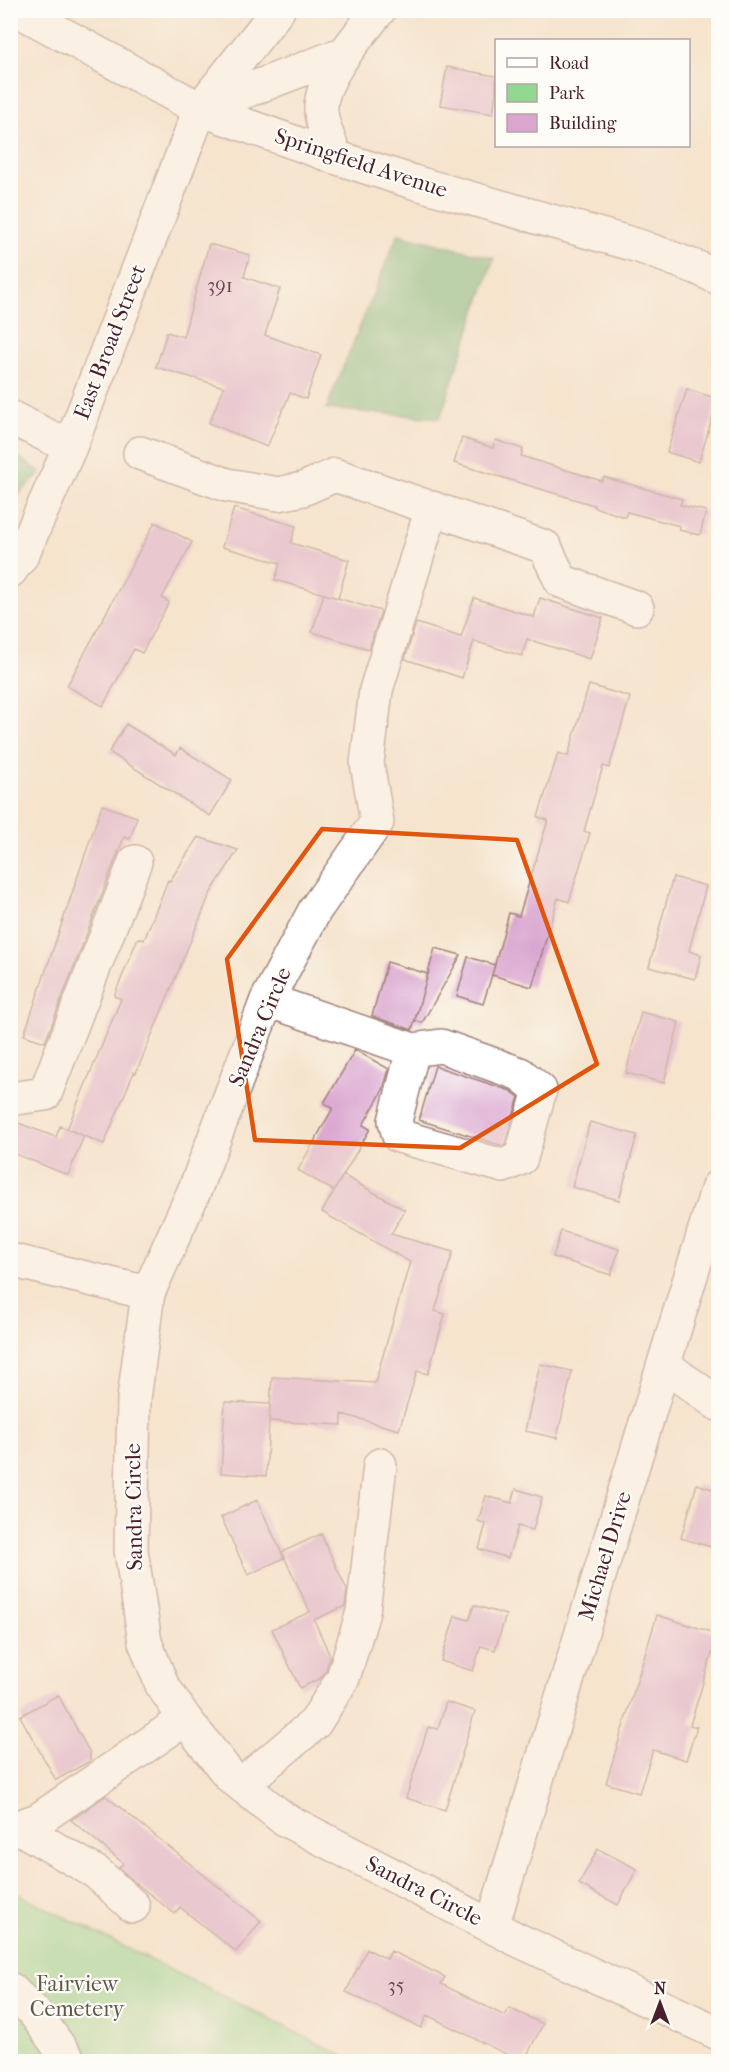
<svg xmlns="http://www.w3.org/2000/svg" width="729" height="2072" font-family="'IM FELL French Canon',serif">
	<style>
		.green { fill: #93d891; stroke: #6e7c5e; stroke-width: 1.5 }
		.forest { fill: #76b87b; stroke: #606c53; stroke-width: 1.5 }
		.building { fill: #daa6d0 }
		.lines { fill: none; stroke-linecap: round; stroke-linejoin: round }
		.minor-casing { stroke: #a0827c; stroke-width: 36 }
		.major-casing { stroke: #a0827c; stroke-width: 36 }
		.minor { stroke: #fff; stroke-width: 33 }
		.major { stroke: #fff; stroke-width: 33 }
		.marked { fill: none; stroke: #e0560e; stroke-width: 4.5; stroke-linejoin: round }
		.labels { text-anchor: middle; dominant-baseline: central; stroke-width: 4.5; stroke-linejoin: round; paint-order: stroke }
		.number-label { font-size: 20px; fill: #6e4154 }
		.street-label { font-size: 22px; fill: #4a1f2b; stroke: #fdfcf7 }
		.park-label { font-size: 22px; fill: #60564a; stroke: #fdfcf7 }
	</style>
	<rect width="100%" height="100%" fill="#fdfcf7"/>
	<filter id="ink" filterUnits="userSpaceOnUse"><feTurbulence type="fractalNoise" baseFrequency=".0167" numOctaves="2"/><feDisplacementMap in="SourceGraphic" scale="12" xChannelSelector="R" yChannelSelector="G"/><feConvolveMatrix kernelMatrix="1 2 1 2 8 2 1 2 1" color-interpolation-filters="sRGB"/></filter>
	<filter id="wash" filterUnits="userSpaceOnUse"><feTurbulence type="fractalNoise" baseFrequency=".008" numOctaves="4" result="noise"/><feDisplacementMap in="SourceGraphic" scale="24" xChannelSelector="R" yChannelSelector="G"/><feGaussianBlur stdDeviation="1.35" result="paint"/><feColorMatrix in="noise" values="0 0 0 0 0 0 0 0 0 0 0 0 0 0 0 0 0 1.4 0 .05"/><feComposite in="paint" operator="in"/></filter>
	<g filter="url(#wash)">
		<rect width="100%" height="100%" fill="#f5e4cd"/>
		<path class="green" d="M10 1890 353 2061H11Z"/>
		<path class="forest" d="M398 234 494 258 440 418 326 409Z
			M11 452 41 472 11 502Z"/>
		<g id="blocks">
			<path class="building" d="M447 67 496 76V92L493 114 440 105Z
				M209 244 250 255 244 277 280 289 265 335 321 355 306 399 290 393 267 447 209 423 224 387 156 367 167 332 183 337Z
				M687 389 718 399 699 462 667 452Z
				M462 438 493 448 495 440 523 449 521 456 602 481 604 477 682 499 680 505 706 511 700 535 679 530 680 526 627 512 625 517 594 507V505L454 463Z
				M234 508 296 526 291 543 349 560 338 598 275 580 280 563 222 547Z
				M155 522 192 542 162 598 169 602 155 628 142 653 134 649 103 706 67 686Z
				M324 594 381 611 369 649 312 632Z
				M474 598 534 617 540 598 603 618 590 659 527 639 522 656 474 641 462 678 405 659 416 623 461 637Z
				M589 685 630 697 609 768 603 766 584 831 590 833 569 902 558 898 532 987 492 975 509 913 519 916 548 820 538 817 558 753 568 756Z
				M126 724 176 755 180 748 232 780 210 816 109 752Z
				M102 805 137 817 130 839 124 837 45 1042 24 1035Z
				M198 837 238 850 210 894 136 1073 134 1072 104 1144 67 1129 121 999 114 996 138 938 144 940 168 880 170 881Z
				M673 877 706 886 689 951 701 955 695 979 649 967Z
				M435 948 461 955 422 1023 415 1020Z
				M468 957 495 965 483 1004 457 996Z
				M387 962 428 974 412 1030 372 1016Z
				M641 1012 679 1022 664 1083 626 1073Z
				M355 1050 389 1069 383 1090 363 1125 370 1129 334 1191 298 1170 333 1108 324 1103Z
				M435 1066 511 1091 519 1097 505 1144 503 1146 419 1120Z
				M10 1120 56 1137 60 1126 84 1136 68 1175 10 1152Z
				M590 1122 637 1135 619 1200 572 1187Z
				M343 1175 405 1210 391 1234 453 1252 435 1311 445 1314 428 1374 417 1371 399 1430 342 1414V1425L269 1421 272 1377 375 1383 410 1262 322 1212Z
				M561 1231 619 1249 611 1275 553 1257Z
				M540 1364 572 1371 557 1438 525 1431Z
				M225 1402 270 1404 266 1476 221 1473Z
				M697 1484 718 1491V1549L681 1538Z
				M516 1489 542 1497 533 1530 518 1526 508 1558 479 1549 486 1524 478 1521 486 1496 512 1503Z
				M257 1500 284 1558 248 1575 221 1517Z
				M321 1534 347 1590 345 1606 314 1620 330 1656 326 1670 321 1678 300 1688 272 1629 310 1612 282 1552Z
				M474 1605 506 1615 495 1650 481 1646 473 1671 441 1661 455 1616 469 1620Z
				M657 1615 718 1634 690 1725 697 1727 686 1760 653 1750 639 1793 606 1783Z
				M58 1695 90 1753V1761L56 1780 20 1716Z
				M446 1702 475 1711 445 1810 406 1798 428 1727 438 1729Z
				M106 1796 261 1921 236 1952 180 1907 175 1914 132 1880 119 1868 123 1863 71 1820Z
				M598 1849 637 1869 618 1905 579 1884Z
				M367 1949 387 1959 391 1951 445 1977 441 1984 505 2016 509 2008 543 2024 524 2061H520L427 2015 421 2028 346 1992Z"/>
		</g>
	</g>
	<g filter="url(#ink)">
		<use href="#blocks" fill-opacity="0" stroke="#a0827c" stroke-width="1.5"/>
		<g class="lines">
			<g class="minor-casing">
				<path id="minor" d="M202 108 345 53
					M335 157C331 143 322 126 321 112 318 80 360 34 379 10
					M10 417 70 447
					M140 453 227 485 278 494 303 489 335 475 545 547 561 581 637 608
					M432 508 376 690 367 763 377 822 315 910 267 1000 195 1189 148 1293 134 1399 131 1550 145 1642 162 1685 185 1719 230 1776 284 1819 518 1940 718 2033
					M10 571 22 555 70 447 200 109 278 10
					M267 1000 413 1050 441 1046 520 1074 540 1090 521 1158 503 1166 399 1136 395 1121 413 1050
					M10 1099 45 1094 135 862
					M10 1260 148 1293
					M664 1365 718 1404
					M241 1785 315 1723 343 1678 363 1612 380 1465
					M10 1825 18 1827 38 1820 185 1719
					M18 1827 97 1873 133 1906
					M492 1926 718 1187
					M10 1989 34 2012 70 2062"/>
			</g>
			<g class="major-casing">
				<path id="major" d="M18 10 200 109 335 157 413 182 639 246 698 268 718 278"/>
			</g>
			<use href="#minor" class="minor"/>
			<use href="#major" class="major"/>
		</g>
	</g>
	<path d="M0 0H729V2072H0ZM322 829 517 840 597 1064 460 1148 255 1140 227 959Z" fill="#f5e4cd" fill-opacity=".55" fill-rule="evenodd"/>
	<path class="marked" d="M322 829 517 840 597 1064 460 1148 255 1140 227 959Z"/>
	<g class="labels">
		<g class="number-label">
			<text x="220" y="285">391</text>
			<text x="396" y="1985">35</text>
		</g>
		<g class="street-label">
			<text transform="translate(361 163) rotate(18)">Springfield Avenue</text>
			<text transform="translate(110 342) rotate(-69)">East Broad Street</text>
			<text transform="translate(260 1027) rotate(-67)">Sandra Circle</text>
			<text transform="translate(134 1507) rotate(-91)">Sandra Circle</text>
			<text transform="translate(605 1556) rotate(-73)">Michael Drive</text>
			<text transform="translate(424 1891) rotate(27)">Sandra Circle</text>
		</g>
		<g class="park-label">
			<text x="77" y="1984">Fairview<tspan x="77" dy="25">Cemetery</tspan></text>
		</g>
	</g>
	<rect width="729" height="2072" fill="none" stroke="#fdfcf7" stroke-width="36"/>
	<rect x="495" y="39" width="195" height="108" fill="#fdfcf7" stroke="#b5a4a5" stroke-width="1.5"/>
	<rect x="507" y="58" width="30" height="9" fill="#ffffff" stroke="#b5a4a5" stroke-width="1.5"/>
	<text x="549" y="69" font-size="18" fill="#4a1f2b">Road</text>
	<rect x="507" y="84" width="30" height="18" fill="#93d891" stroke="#b5a4a5" stroke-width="1.5"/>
	<text x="549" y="99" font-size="18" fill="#4a1f2b">Park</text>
	<rect x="507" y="114" width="30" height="18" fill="#daa6d0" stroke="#b5a4a5" stroke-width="1.5"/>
	<text x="549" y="129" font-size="18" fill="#4a1f2b">Building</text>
	<g transform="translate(660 2003)" stroke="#fdfcf7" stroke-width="4.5" paint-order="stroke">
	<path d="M0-4.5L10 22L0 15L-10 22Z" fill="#4a1f2b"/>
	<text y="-9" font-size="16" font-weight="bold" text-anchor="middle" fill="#4a1f2b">N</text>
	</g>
</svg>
